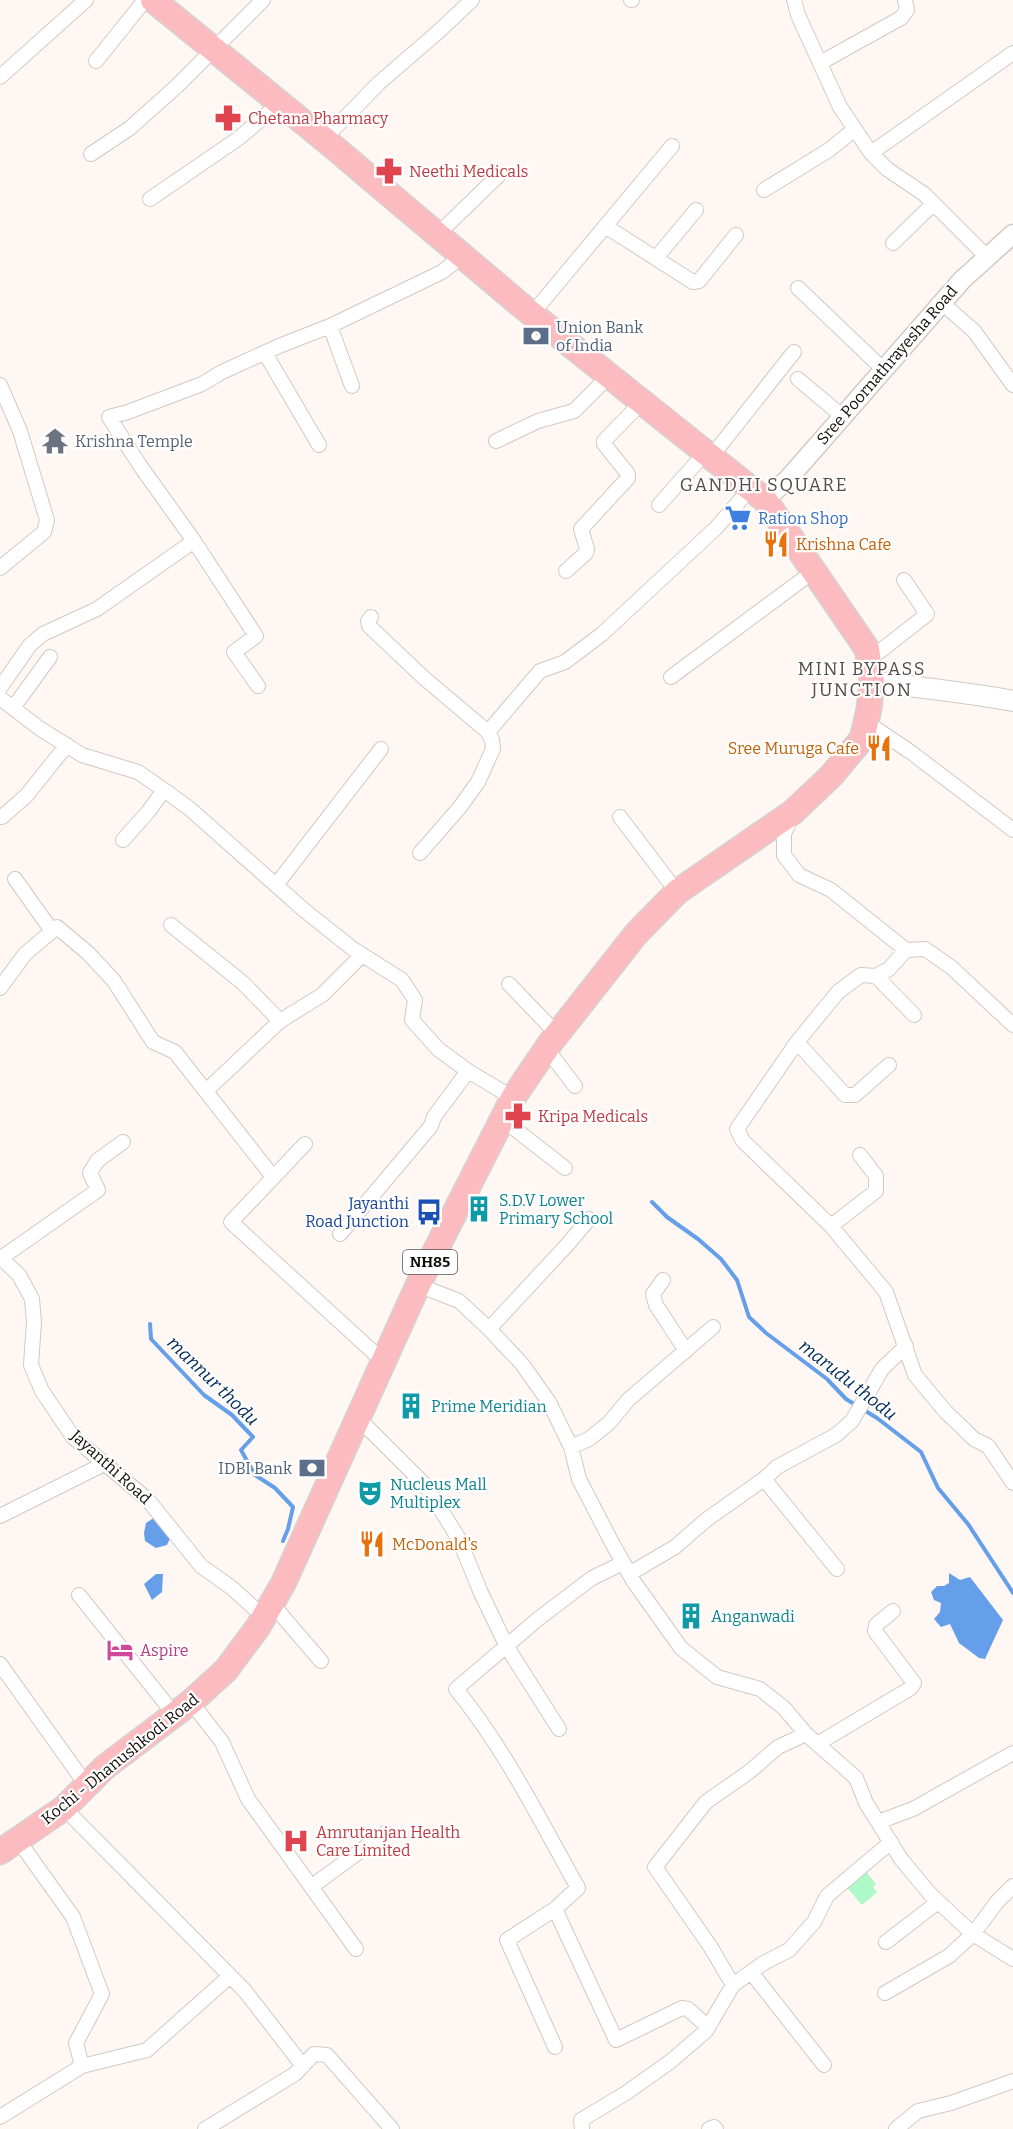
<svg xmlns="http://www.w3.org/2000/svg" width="1013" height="2129" font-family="Bitter,serif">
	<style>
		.green { fill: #adf9c7 }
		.water { fill: #659fe9 }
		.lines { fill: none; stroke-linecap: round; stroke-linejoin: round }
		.stream { stroke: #659fe9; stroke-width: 4 }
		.minor-casing { stroke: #d2c9c3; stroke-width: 16 }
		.tertiary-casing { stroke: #d2c9c3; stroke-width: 21 }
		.secondary-casing { stroke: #d2c9c3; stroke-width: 22 }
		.trunk-casing { stroke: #d4d3d3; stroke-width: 27 }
		.minor { stroke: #fff; stroke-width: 14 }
		.tertiary { stroke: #fff; stroke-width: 18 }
		.secondary { stroke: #fff; stroke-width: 20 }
		.trunk { stroke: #fcbcbf; stroke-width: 24 }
		.labels { text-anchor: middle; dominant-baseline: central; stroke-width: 4.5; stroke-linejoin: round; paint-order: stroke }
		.shield { fill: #fff; stroke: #575554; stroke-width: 1.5 }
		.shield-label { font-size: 15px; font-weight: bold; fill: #0f0c0a }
		.health-label { font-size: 16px; fill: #be3a42; stroke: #fff; text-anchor: start }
		.service-label { font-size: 16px; fill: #4e5e75; stroke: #fff; text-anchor: start }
		.street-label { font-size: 16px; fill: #0f0c0a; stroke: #fff }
		.worship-label { font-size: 16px; fill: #5b616d; stroke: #fff; text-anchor: start }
		.shop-label { font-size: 16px; fill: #366cbe; stroke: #fff; text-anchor: start }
		.food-label { font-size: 16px; fill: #c56008; stroke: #fff; text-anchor: start }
		.culture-label { font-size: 16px; fill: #0d838f; stroke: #fff; text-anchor: start }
		.transit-label { font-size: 16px; fill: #164399; stroke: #fff; text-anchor: end }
		.hotel-label { font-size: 16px; fill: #b23c85; stroke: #fff; text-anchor: start }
		.neighbourhood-label { font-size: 18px; letter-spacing: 1.5px; fill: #534c47; stroke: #fff }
		.water-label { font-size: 18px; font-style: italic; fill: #012957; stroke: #fff }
	</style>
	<rect width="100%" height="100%" fill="#fff7f3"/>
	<path class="green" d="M863 1868 876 1884 873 1887 877 1892 862 1905 844 1884Z"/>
	<path class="water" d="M155 1517 172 1534 167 1545 156 1548 145 1541 144 1533 146 1523Z
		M949 1573 960 1580 970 1577 1003 1620 985 1659 979 1658 959 1643 950 1624 941 1627 934 1619 940 1612 941 1603 934 1600 931 1592 937 1586H944L949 1583Z
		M156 1574H163L162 1592 152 1600 144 1584Z"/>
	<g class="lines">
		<path class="stream" d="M652 1202 667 1217 698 1239 721 1259 737 1280 749 1317 766 1333 827 1379 846 1399 877 1418 921 1452 938 1488 968 1524 1013 1593
			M150 1324 151 1339 204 1395 232 1415 253 1437 241 1450 255 1475 275 1488 293 1507 288 1529 283 1541"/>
		<g class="minor-casing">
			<path id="minor" d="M631 0H632
				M794 0 798 15 840 107 871 153 887 169 924 194 987 257
				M96 61 145 0
				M820 63 901 18 907 10 905 0
				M0 77 86 0
				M324 139 379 83 438 32 472 0
				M871 153 1013 53
				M91 154 130 128 177 86 263 0
				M764 190 829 150 855 129
				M150 199 239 138 280 103
				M605 226 693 282 699 281 736 235
				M437 235 499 175
				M893 243 933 204
				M656 258 696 210
				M798 288 884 370
				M942 303 974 331 1013 385
				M532 314 672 146
				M330 326 352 386
				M265 353 319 445
				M798 379 842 416
				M0 385 20 431 47 520 44 532 0 568
				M496 441 538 421 574 411 609 376
				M711 457 794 352
				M659 505 705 453
				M194 541 256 636 234 652 258 686
				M566 571 586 553 587 549 581 529 628 478V474L604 444V441L642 402
				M371 617 368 621 369 626 424 678 488 732
				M870 659 925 616 927 614 904 580
				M671 677 814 571
				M0 688 30 645 43 634 97 609 194 541 141 467 109 417 128 412 202 384 222 372 279 346 330 326 442 272 462 256
				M0 698 39 728 82 755 138 772 164 790 190 809 304 910 353 949 402 980 415 1000 412 1020 438 1049 468 1071 513 1098
				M13 708 50 657
				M866 722 912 753 1013 830
				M2 817 26 796 67 745
				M620 817 677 892
				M791 817 784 834V855L799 875 831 890 906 950 925 949 951 967 1013 1025
				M123 840 148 812 164 790
				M420 853 460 807 478 782 493 749 492 740 488 732 540 671 565 662 602 634 716 528 750 489
				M15 879 52 931
				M276 885 381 749
				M171 925 243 983 280 1021 322 995 362 955
				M906 950 889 969 876 976 861 975 838 992 797 1042 737 1129 743 1141 831 1226 886 1292 915 1375 945 1411 974 1439 988 1446 1013 1483
				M876 976 914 1015
				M509 984 557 1034
				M0 988 25 954 57 927 88 953 114 981 153 1042 175 1052 273 1177
				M797 1042 845 1095H855L889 1065
				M546 1048 575 1086
				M206 1091 280 1021
				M502 1119 565 1168
				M305 1144 231 1222 383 1361
				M831 1226 876 1191V1176L860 1155
				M340 1234 431 1126 434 1117 468 1071
				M0 1257 19 1275 32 1299 34 1322 31 1365 42 1391 73 1437 148 1500 201 1566 232 1588 264 1617
				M1 1258 98 1190 90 1173 97 1161 123 1142
				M663 1280 653 1294 656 1305 686 1351
				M418 1285 459 1301 489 1329 522 1364 549 1402 571 1447 579 1479 611 1541 634 1582 681 1648 717 1677 760 1689 784 1708 806 1734 856 1778 866 1803 901 1859 930 1894 973 1934 1013 1959
				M489 1329 567 1245 589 1219
				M358 1418 426 1486 459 1539 481 1593 507 1647 559 1729
				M571 1447 589 1439 609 1423 628 1400 713 1327
				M0 1516 104 1464
				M837 1569 764 1479 777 1467 836 1435 852 1421 882 1369 906 1346
				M629 1574 675 1547 706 1520 764 1479
				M79 1595 174 1714
				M272 1604 321 1661
				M0 1664 87 1786
				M191 1702 222 1742 248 1799 356 1949
				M817 1744 911 1688 914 1683 875 1631 876 1625 893 1611
				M64 1808 245 1991 303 2066
				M878 1822 913 1809 1013 1753
				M18 1840 73 1917 102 1994 76 2043 82 2066
				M311 1887 385 1833
				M555 1909 578 1888C540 1820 505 1749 456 1689L538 1619 592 1578 623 1563
				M886 1942 938 1902
				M751 1972 824 2065
				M733 1985 710 1946 655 1867 706 1802 749 1772 778 1747 806 1734
				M885 1993 949 1956 973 1934 997 1902 1013 1886
				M555 2047 507 1940 555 1909 616 2040 682 2008 688 2009 708 2027
				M0 2117 82 2066 147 2050 230 1976
				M205 2129 295 2074 314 2054 327 2055 392 2129
				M582 2129 581 2120 626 2093 671 2061 706 2031 733 1985 762 1964 789 1950 814 1922 827 1896 891 1842
				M709 2129 714 2127 716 2129
				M896 2129 918 2111 951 2103 1013 2081"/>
		</g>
		<g class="tertiary-casing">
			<path id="tertiary" d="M765 500 788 479 962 280 1013 234"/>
		</g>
		<g class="secondary-casing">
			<path id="secondary" d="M872 681C919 688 966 692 1013 701"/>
		</g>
		<g class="trunk-casing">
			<path id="trunk" d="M0 1852 64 1808 105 1767 191 1702 226 1670 258 1627 283 1584 418 1285 513 1098 551 1042 636 934 677 892 793 812 831 776 862 739 869 709 872 681 867 649 765 500 523 307 324 139 153 0"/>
		</g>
		<use href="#minor" class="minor"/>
		<use href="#tertiary" class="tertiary"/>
		<use href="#secondary" class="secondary"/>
		<use href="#trunk" class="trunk"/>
	</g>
	<defs>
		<g id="pharmacy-bare" transform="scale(2.07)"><path d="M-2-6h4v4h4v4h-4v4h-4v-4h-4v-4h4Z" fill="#e0444e" stroke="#fff" stroke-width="2.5" paint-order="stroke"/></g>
		<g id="bank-bare" transform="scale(2.07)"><path d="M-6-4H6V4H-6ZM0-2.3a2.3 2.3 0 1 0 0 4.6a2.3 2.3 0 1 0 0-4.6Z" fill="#5c6f8a" stroke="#fff" stroke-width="2.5" paint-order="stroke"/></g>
		<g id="temple-bare" transform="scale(2.07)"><path d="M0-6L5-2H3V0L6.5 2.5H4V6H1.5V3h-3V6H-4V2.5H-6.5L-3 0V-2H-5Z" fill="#6b7280" stroke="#fff" stroke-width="2.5" paint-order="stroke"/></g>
		<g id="supermarket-bare" transform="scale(2.07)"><path d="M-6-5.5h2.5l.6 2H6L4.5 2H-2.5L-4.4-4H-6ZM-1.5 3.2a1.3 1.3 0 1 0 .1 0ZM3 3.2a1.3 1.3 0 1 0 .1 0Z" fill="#3f7fe0" stroke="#fff" stroke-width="2.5" paint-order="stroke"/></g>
		<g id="restaurant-bare" transform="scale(2.07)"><path d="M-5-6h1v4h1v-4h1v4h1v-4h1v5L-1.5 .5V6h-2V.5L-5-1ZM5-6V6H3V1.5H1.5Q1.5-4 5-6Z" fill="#e8710a" stroke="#fff" stroke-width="2.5" paint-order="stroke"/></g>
		<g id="building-bare" transform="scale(2.07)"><path d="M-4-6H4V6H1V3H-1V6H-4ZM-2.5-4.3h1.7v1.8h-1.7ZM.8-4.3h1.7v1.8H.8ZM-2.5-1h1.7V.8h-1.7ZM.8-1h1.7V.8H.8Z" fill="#0f9aa8" stroke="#fff" stroke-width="2.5" paint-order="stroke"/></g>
		<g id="bus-bare" transform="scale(2.07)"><path d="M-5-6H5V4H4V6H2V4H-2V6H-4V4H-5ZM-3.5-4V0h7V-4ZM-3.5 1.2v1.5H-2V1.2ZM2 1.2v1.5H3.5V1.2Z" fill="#1a4fb4" stroke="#fff" stroke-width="2.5" paint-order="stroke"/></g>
		<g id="theatre-bare" transform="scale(2.07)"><path d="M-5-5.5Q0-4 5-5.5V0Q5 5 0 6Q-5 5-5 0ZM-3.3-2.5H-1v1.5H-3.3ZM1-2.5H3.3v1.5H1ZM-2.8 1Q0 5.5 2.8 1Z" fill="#0f9aa8" stroke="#fff" stroke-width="2.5" paint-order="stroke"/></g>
		<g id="hotel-bare" transform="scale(2.07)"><path d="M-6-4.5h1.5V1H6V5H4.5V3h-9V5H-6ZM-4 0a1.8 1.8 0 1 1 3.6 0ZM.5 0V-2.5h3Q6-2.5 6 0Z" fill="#d1479c" stroke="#fff" stroke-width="2.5" paint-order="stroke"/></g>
		<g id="hospital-bare" transform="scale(2.07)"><path d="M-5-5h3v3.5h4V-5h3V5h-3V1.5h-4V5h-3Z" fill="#e0444e" stroke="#fff" stroke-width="2.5" paint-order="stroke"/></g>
	</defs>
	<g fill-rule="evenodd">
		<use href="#pharmacy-bare" x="228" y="118"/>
		<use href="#pharmacy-bare" x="389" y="171"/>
		<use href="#bank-bare" x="536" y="336"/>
		<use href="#temple-bare" x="55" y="441"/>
		<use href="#supermarket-bare" x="738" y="518"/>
		<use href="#restaurant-bare" x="776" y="544"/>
		<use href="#restaurant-bare" x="879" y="748"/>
		<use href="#pharmacy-bare" x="518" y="1116"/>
		<use href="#building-bare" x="479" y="1209"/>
		<use href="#bus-bare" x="429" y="1212"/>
		<use href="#building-bare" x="411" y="1406"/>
		<use href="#bank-bare" x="312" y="1468"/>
		<use href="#theatre-bare" x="370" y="1493"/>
		<use href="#restaurant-bare" x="372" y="1544"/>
		<use href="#building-bare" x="691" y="1616"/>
		<use href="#hotel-bare" x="120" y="1650"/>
		<use href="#hospital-bare" x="296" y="1841"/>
	</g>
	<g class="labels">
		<rect class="shield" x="403" y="1250" width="54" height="24" rx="4.5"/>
		<g class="shield-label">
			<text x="430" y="1262">NH85</text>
		</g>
		<g class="health-label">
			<text x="248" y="118">Chetana Pharmacy</text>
			<text x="409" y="171">Neethi Medicals</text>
			<text x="538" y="1116">Kripa Medicals</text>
			<text x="316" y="1832">Amrutanjan Health<tspan x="316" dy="18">Care Limited</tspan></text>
		</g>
		<g class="service-label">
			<text x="556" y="327">Union Bank<tspan x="556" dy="18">of India</tspan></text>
			<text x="292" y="1468" text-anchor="end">IDBI Bank</text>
		</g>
		<g class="street-label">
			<text transform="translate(887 365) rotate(-49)">Sree Poornathrayesha Road</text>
			<text transform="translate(111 1467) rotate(42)">Jayanthi Road</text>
			<text transform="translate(120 1759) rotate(-39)">Kochi - Dhanushkodi Road</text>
		</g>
		<g class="worship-label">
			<text x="75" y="441">Krishna Temple</text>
		</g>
		<g class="shop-label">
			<text x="758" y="518">Ration Shop</text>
		</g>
		<g class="food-label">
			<text x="796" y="544">Krishna Cafe</text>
			<text x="859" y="748" text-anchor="end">Sree Muruga Cafe</text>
			<text x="392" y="1544">McDonald's</text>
		</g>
		<g class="culture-label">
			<text x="499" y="1200">S.D.V Lower<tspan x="499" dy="18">Primary School</tspan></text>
			<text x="431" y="1406">Prime Meridian</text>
			<text x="390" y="1484">Nucleus Mall<tspan x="390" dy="18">Multiplex</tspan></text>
			<text x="711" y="1616">Anganwadi</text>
		</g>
		<g class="transit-label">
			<text x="409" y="1203">Jayanthi<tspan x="409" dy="18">Road Junction</tspan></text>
		</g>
		<g class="hotel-label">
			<text x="140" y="1650">Aspire</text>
		</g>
		<g class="neighbourhood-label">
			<text x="764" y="485">GANDHI SQUARE</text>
			<text x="862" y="669">MINI BYPASS<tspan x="862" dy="21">JUNCTION</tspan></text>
		</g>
		<g class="water-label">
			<text transform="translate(848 1380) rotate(38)">marudu thodu</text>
			<text transform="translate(213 1381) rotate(44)">mannur thodu</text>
		</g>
	</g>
</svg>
